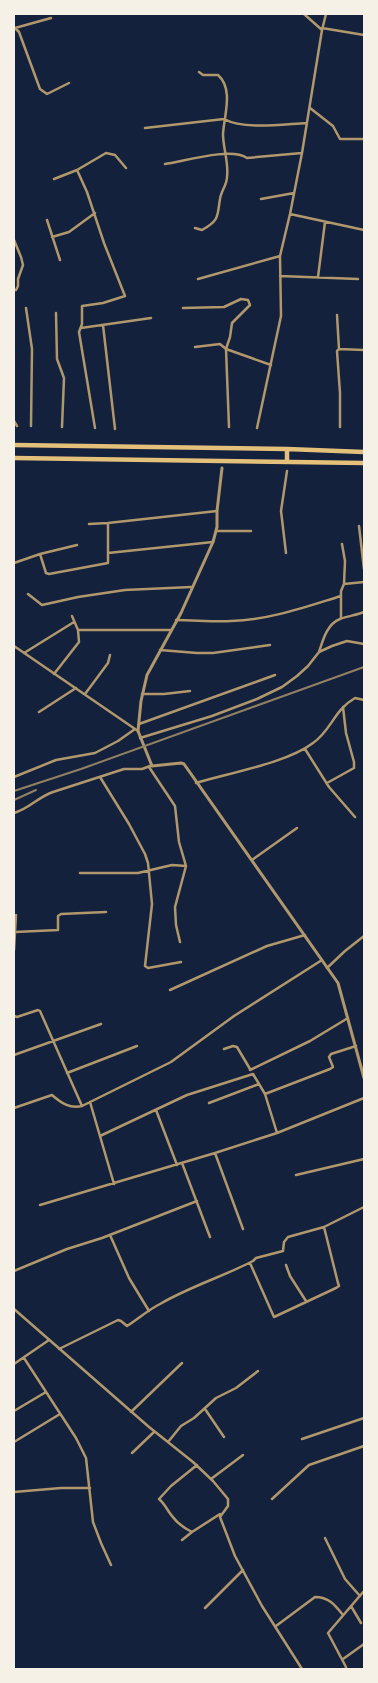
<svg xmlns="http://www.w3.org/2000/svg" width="378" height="1683" font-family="Overpass,sans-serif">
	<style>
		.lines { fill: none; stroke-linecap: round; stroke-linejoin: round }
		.minor { stroke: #b1986c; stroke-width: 2.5 }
		.tertiary { stroke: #b1986c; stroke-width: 3 }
		.trunk { stroke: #e5c07b; stroke-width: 4.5 }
		.rail { stroke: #918062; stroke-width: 2 }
	</style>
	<rect width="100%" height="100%" fill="#14213d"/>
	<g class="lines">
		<path class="minor" d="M304 14 322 30
			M15 28 19 32 40 89 47 94 69 83
			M15 28 51 18
			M322 28 364 35
			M310 108 333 126 340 139H364
			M145 128 224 119C244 130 284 124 307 123
			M165 164C185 161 231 147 247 158L302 153
			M77 170 87 192 104 243 125 296 103 303 82 306V324L79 332 95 428
			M54 179 77 170 106 153 115 155 126 168
			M261 199 294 193
			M290 214 364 230
			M47 220 60 260
			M195 228 202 230C220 220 217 216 220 199 221 191 227 185 227 177 229 163 223 148 223 134 224 116 234 89 218 75H203L199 72
			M52 237 69 232 95 213
			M14 240 21 257 23 265 18 279V286L16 290H14
			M280 276 358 279
			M318 277 325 222
			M198 279 280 256
			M26 308 32 349 31 426
			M183 308 224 307 241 299 248 300 250 305 232 323 230 337 226 349 271 365
			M56 313 57 359 64 378 62 427
			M337 315 339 349
			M103 325 115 429
			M81 328 151 318
			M195 347 220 344 226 349 229 427
			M14 421 17 426
			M340 427V393L337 351 339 349 364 350
			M257 428 281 316 280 256 290 214 302 153 322 30 326 14
			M89 524 108 523 217 511
			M359 526 364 569
			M216 531H251
			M108 553 213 542
			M286 553 281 511 287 471
			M40 554 46 573 49 574 108 563V523
			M14 563 40 554 77 545
			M344 584 364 582
			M28 594 42 605 78 597 125 590 191 587
			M341 618V591L344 584 345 561 342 544
			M176 620C194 620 213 622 231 621 269 620 305 607 341 596
			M78 630H170
			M14 646 138 731
			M160 650 197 653H213L270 645
			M319 652C323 640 327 624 340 619 348 616 357 615 364 612
			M24 653 74 622
			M54 674 79 642 78 630 72 616
			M85 694 108 663 110 655
			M142 694H164L190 691
			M39 712 76 688
			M139 724 275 675
			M140 738 212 716 257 699 282 687 297 676 308 666 319 652 332 646 347 641 364 644
			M305 749 329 787 355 817
			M149 767 175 806 179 842 186 866 175 907 176 925 180 942
			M14 777 56 760 95 753 118 741 135 729
			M100 777 129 824 145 854 148 863 152 904 145 966 148 968 181 962
			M196 783C229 773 287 763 313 743 331 731 334 710 355 698L364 700
			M327 783 354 768V762L346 733 343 707
			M14 813C29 809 38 797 53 792L124 769H142L150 766
			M252 860 297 828
			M80 873H138L172 865 186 866
			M15 932 58 930V916L61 914 106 912
			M14 950 16 915
			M327 968 345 951 364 936
			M170 990 267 946 305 935
			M14 1016 17 1017 38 1010 40 1011 82 1106
			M224 1049 233 1046 237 1047 250 1069
			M14 1055 101 1024
			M250 1070 310 1041 348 1018
			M67 1073 137 1046
			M253 1074 265 1094 277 1133
			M265 1094 330 1069 333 1067 329 1057 331 1054 356 1046
			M90 1102 114 1184
			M209 1103 259 1084
			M14 1108 52 1095C61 1103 70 1109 82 1106L171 1062 234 1016 322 960
			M156 1110 177 1165
			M100 1136 187 1095 253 1074
			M215 1153 243 1229
			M182 1163 210 1237
			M296 1175 364 1159
			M40 1205 215 1153 277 1133 364 1098
			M110 1235 129 1278 149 1311
			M250 1263 274 1317 336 1288 339 1286 338 1283 324 1227
			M286 1265 290 1276 306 1301
			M14 1271 67 1249 102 1238 197 1201
			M14 1309 149 1427 193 1462 213 1481 228 1499V1506L220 1517 235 1556 262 1606 302 1669
			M59 1349 118 1320 121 1321 127 1326C138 1319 148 1310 160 1304 189 1287 222 1277 253 1261L256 1258 283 1251 284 1242 288 1237 324 1227 364 1207
			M24 1358 76 1438 86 1458 93 1522 101 1543 111 1565
			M14 1364 49 1340
			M205 1409 224 1437
			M14 1411 46 1392
			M131 1412 182 1363
			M302 1439 364 1418
			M14 1442 60 1414
			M168 1442 181 1426 194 1418 216 1398 236 1388 258 1371
			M132 1453 154 1432
			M211 1479 243 1455
			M14 1492 61 1488H90
			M272 1499 309 1465 364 1446
			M192 1532C184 1528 177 1523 172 1516 167 1510 165 1504 159 1499L171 1486 197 1465
			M325 1538 345 1579 360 1596
			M182 1540 192 1532 220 1514
			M351 1606 361 1623
			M205 1608 243 1570
			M276 1626 315 1597C329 1597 335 1605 343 1615
			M343 1659 364 1644
			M346 1669V1667L328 1633 364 1591"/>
		<path class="tertiary" d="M222 468 217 511V527L213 542 181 613 147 675 141 701 138 731 152 766 181 763 184 764 338 983 364 1078"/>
		<path class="trunk" d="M14 445 287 449 364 452
			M287 449V462
			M14 458 364 463"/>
		<path class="rail" d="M14 791 81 769 364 667
			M14 800 36 790"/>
	</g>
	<rect width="378" height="1683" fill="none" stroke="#f6f1e7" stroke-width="30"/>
</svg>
